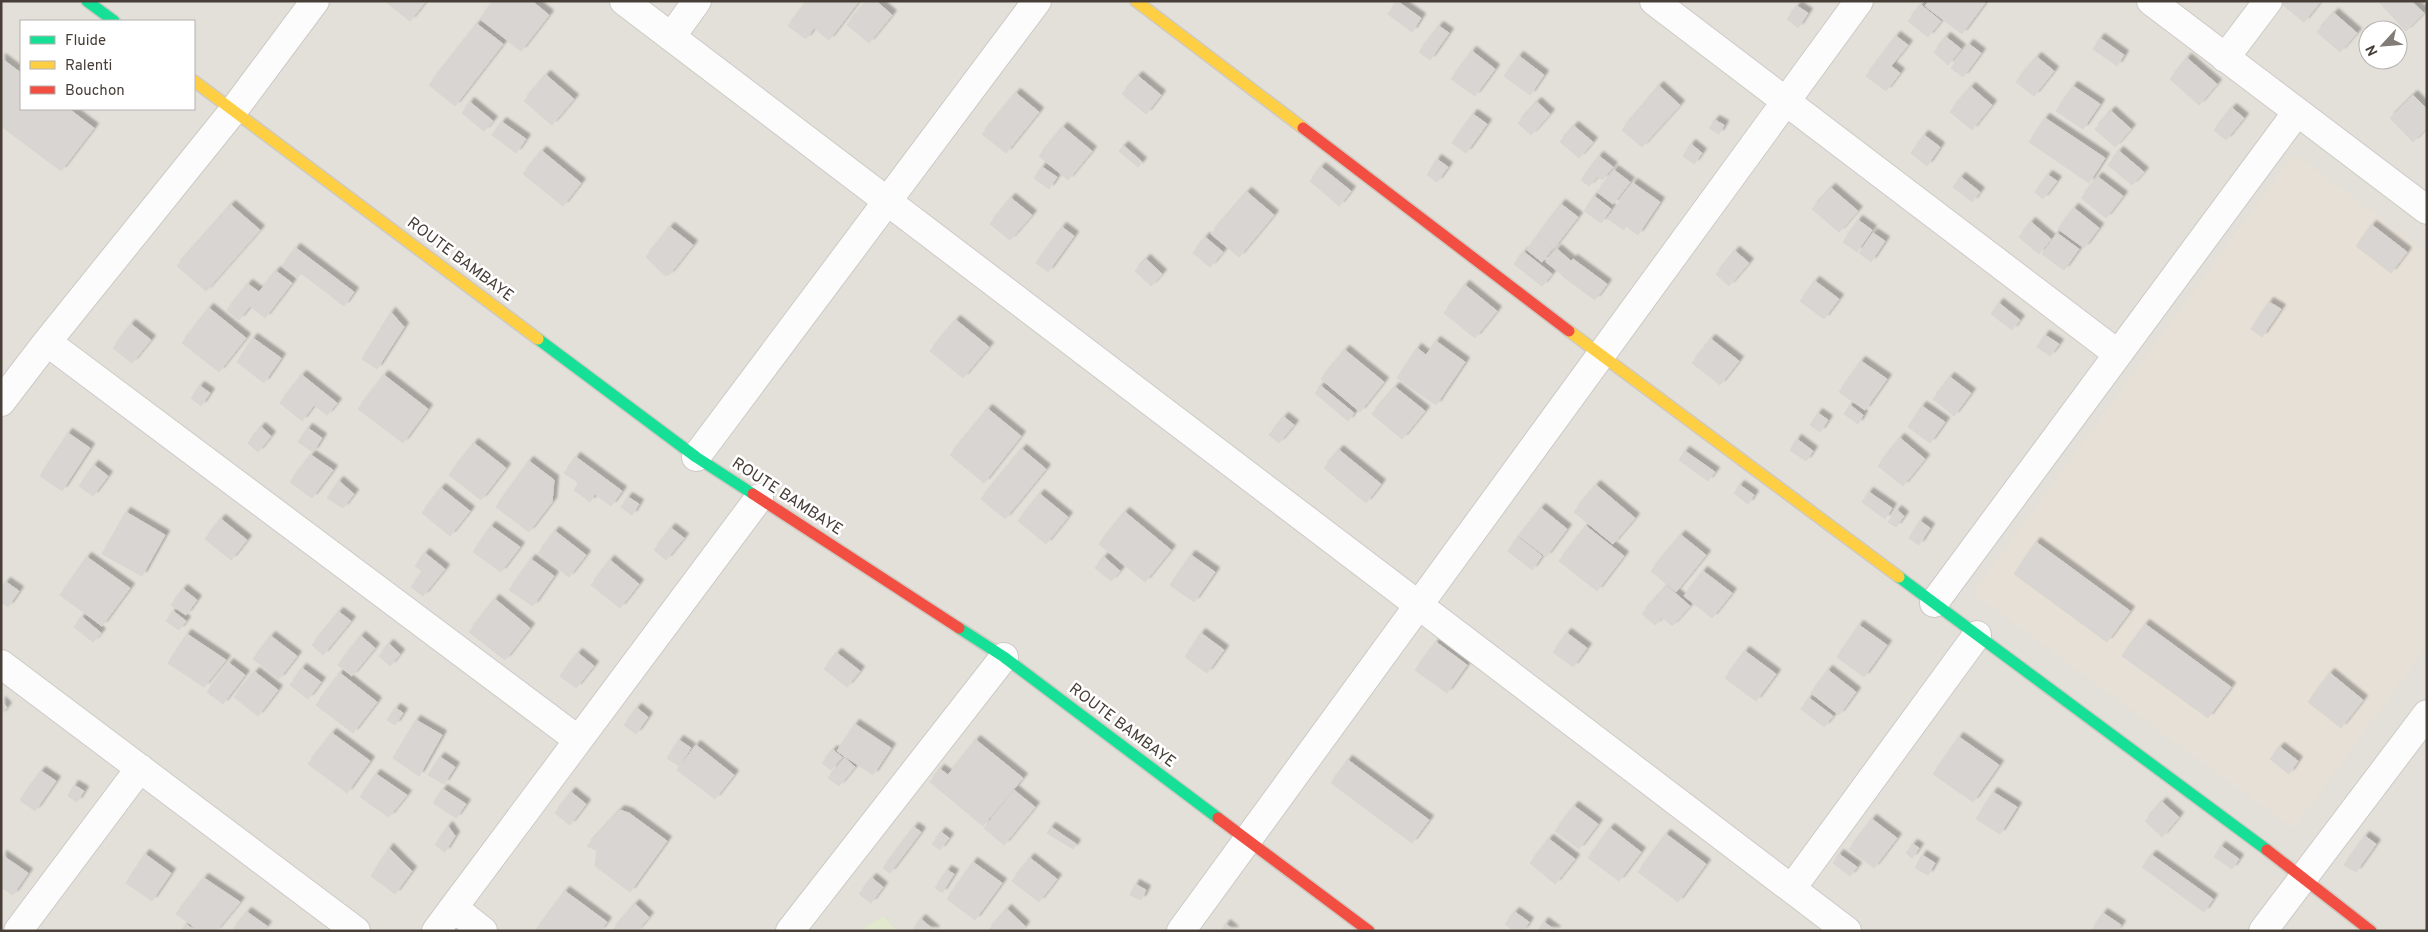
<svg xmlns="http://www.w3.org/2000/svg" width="2428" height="932" font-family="Overpass,sans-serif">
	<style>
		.residential { fill: #e3dfd9; fill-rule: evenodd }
		.education { fill: #e6e0d7 }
		.green { fill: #e1e8cd }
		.building { fill: #d8d5d2; stroke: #d8d5d1; filter: url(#shadow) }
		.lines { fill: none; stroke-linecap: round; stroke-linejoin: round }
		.street-casing { stroke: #cdcac7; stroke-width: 30 }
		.fast-casing { stroke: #cecac2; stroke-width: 14 }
		.slow-casing { stroke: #cecac2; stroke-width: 14 }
		.jam-casing { stroke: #cecac2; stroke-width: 14 }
		.street { stroke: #fdfcfc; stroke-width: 28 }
		.fast { stroke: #16e098; stroke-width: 11 }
		.slow { stroke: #ffcf43; stroke-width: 11 }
		.jam { stroke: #f24e42; stroke-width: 11 }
		.labels { text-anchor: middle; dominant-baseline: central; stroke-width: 5; stroke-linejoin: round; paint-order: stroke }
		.street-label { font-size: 16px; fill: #463e37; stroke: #fff }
	</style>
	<defs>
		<filter id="shadow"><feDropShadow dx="4.5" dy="-4.5" stdDeviation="1" flood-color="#0004"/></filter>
	</defs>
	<rect width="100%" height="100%" fill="#f0eeeb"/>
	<path class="residential" d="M1 1H2427V931H1ZM21 21H194V109H21ZM2368 30H2398V60H2368Z"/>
	<path class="education" d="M2294 154 2427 252V646L2293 829 1973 593Z"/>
	<path class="green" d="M884 916 897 931H864L866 926Z"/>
	<path class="building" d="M385 1H426L410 21Z
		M494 1H532L549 15 521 51 480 19Z
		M807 1H859L829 40 814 28 806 39 788 26Z
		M867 1H876L892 15 869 43 847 25Z
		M1397 1 1421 18 1412 32 1388 14Z
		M1929 1H1982L1985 3 1962 34 1925 6Z
		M2278 1H2321L2304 22Z
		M2378 1H2411L2424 13 2406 31Z
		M1921 5 1941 21 1928 37 1908 21Z
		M1797 6 1808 13 1798 28 1787 19Z
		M2334 13 2357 33 2340 52 2317 32Z
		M477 24 503 44 455 106 429 85Z
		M1439 26 1449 33 1430 60 1419 52Z
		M1896 36 1908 45 1891 66 1900 73 1886 91 1866 76Z
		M1946 37 1961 49 1948 65 1934 52Z
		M2100 38 2124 55 2117 66 2093 49Z
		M1969 44 1981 53 1963 77 1951 68Z
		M1472 51 1495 69 1475 96 1451 79Z
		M1519 56 1544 75 1530 95 1504 76Z
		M2037 57 2054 71 2034 96 2016 82Z
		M1 58 21 73V109H69L94 128 61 171 1 126Z
		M2187 58 2217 84 2199 105 2170 79Z
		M546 75 574 99 552 125 524 101Z
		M1138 76 1161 95 1146 114 1122 94Z
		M1659 86 1680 105 1642 147 1622 130Z
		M2073 86 2100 104 2083 129 2056 111Z
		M1971 87 1992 105 1972 130 1950 112Z
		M1016 93 1039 112 1006 153 982 134Z
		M2413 95 2427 109V128L2413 142 2390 118Z
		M470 102 493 121 484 131 462 113Z
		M1537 102 1550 114 1531 135 1518 123Z
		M2232 108 2244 118 2226 140 2214 130Z
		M2111 111 2131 129 2115 147 2095 129Z
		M1473 114 1487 124 1466 153 1452 143Z
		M2045 118 2105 158 2089 183 2029 142Z
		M1715 120 1724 125 1719 134 1709 128Z
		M502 122 526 139 516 153 492 135Z
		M1574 126 1593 142 1579 158 1560 142Z
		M1063 127 1092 151 1068 180 1039 156Z
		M1924 135 1940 147 1927 166 1911 153Z
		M1691 144 1702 153 1694 164 1683 156Z
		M1124 146 1142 162 1138 167 1119 151Z
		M542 151 581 183 563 206 523 174Z
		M2119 151 2144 172 2132 185 2108 165Z
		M1599 156 1613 167 1602 180 1598 176 1589 186 1581 180Z
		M1437 159 1448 167 1437 182 1427 175Z
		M1042 167 1057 177 1049 189 1034 178Z
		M1321 167 1351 191 1339 206 1310 181Z
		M1614 170 1630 182 1613 204 1597 192Z
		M2048 175 2057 181 2043 199 2035 192Z
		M1961 177 1980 192 1972 202 1953 187Z
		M2098 177 2123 196 2106 218 2081 198Z
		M1633 183 1660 202 1638 235 1626 226 1624 230 1608 219Z
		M1831 188 1858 211 1839 232 1812 209Z
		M1247 192 1274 215 1239 257 1211 234Z
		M1594 196 1611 209 1601 223 1584 211Z
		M1011 198 1032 215 1010 240 990 224Z
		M1561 204 1578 217 1554 248 1537 236Z
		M231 205 260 230 206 291 177 266Z
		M2074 208 2099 228 2084 248 2058 229Z
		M1858 220 1872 230 1857 252 1843 242Z
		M2031 222 2051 239 2039 254 2019 237Z
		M2372 225 2407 252 2391 273 2356 246Z
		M670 227 693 245 669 275H664L646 257Z
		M1062 227 1074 236 1048 272 1036 263Z
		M1873 233 1885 241 1871 262 1859 253Z
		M2057 233 2079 249 2064 270 2042 254Z
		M1537 236 1553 248 1542 262 1527 250Z
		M1205 237 1223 252 1210 267 1193 253Z
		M296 248 354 292 344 306 301 273 297 278 282 266Z
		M1557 249 1571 261 1561 274 1546 262Z
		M1735 251 1749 263 1729 286 1716 274Z
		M1524 252 1552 274 1542 286 1514 264Z
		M1146 259 1162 274 1151 286 1135 271Z
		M1573 259 1607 284 1595 300 1561 275Z
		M276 271 292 283 265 318 250 306 239 320 227 310 248 284 259 292Z
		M1815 281 1839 299 1824 319 1800 301Z
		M1465 285 1497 311 1475 338 1444 313Z
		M2269 302 2281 309 2262 337 2251 329Z
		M1999 303 2020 320 2012 330 1991 314Z
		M209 308 246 338 219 372 182 343Z
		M391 312 404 327 377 369 362 359Z
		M956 320 989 347 963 378 930 351Z
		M131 324 151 340 132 363 113 348Z
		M2045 335 2059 344 2050 356 2037 347Z
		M253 338 281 358 264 383 237 362Z
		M1711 339 1739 361 1720 385 1692 363Z
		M1436 341 1465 362 1436 405 1397 378 1417 348 1426 355Z
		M1345 350 1384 382 1360 412 1321 379Z
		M1861 361 1887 379 1865 410 1839 392Z
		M302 375 337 403 327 415 314 405 302 421 280 403Z
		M384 375 428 409 403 443 358 409Z
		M1950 377 1971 393 1954 416 1933 399Z
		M200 386 210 393 201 406 191 398Z
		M1321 386 1354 413 1348 421 1315 393Z
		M1395 387 1425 411 1402 439 1372 414Z
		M1850 405 1863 415 1858 424 1844 414Z
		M1922 406 1945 422 1930 443 1908 427Z
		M988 409 1021 436 984 483 950 455Z
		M1818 413 1828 420 1820 432 1810 425Z
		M1284 417 1294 425 1279 443 1269 435Z
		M261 427 271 436 258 452 248 443Z
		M308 428 322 438 313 452 298 442Z
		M68 433 90 448 62 491 40 476Z
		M1900 438 1925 459 1903 486 1878 466Z
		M1797 439 1813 451 1806 461 1790 450Z
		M474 443 506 468 481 500 449 475Z
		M1022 449 1046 469 1005 519 981 499Z
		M1339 450 1381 484 1366 503 1324 468Z
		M1685 451 1715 472 1708 481 1679 460Z
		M311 455 333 470 312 498 290 482Z
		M576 457 622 491 611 506 595 494 590 502 574 490 579 483 564 473Z
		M529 461 554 480 552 502 529 532 496 507Z
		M94 465 108 476 93 496 79 486Z
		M339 481 354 494 343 508 327 498Z
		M1596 485 1635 518 1613 544 1574 512Z
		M1740 485 1754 495 1748 504 1734 493Z
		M441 488 470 511 450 536 422 513Z
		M1869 492 1892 508 1885 519 1862 502Z
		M1040 494 1068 517 1046 544 1018 521Z
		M628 497 639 504 632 515 621 507Z
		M1541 508 1567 529 1546 557 1519 536Z
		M1897 510 1904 516 1896 527 1888 522Z
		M126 512 165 535 142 576 102 554Z
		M1125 512 1171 550 1145 582 1099 544Z
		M221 519 247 540 231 560 205 539Z
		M1920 521 1930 528 1919 545 1909 538Z
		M491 526 520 547 501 572 473 552Z
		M1586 526 1624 556 1597 591 1559 561Z
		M671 528 684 538 666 560 654 550Z
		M555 531 586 555 569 577 538 553Z
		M1681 535 1706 555 1676 592 1651 571Z
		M1518 537 1542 556 1532 570 1508 551Z
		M2036 542 2130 611 2107 642 2014 574Z
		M425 553 445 569 423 596 411 587 423 572 415 566Z
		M1191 555 1215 572 1194 602 1170 585Z
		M87 557 130 588 102 626 60 595Z
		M1104 557 1120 571 1111 581 1095 568Z
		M531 559 554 576 533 606 509 590Z
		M610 560 639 584 620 608 591 585Z
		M1703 571 1732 593 1712 618 1684 596Z
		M6 582 19 591 8 607 1 602V589Z
		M1667 586 1690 606 1672 626 1662 617 1655 625 1642 614Z
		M183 589 197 600 186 615 171 605Z
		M495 599 530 628 505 660 469 632Z
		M173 611 186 621 179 630 166 621Z
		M339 612 351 621 323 655 312 645Z
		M82 617 101 633 93 642 74 627Z
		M2145 624 2231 687 2208 718 2122 656Z
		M1859 625 1887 645 1864 677 1837 657Z
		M1201 633 1224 650 1207 673 1185 657Z
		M1567 633 1587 648 1573 667 1553 652Z
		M187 634 226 660 204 687 168 663Z
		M271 636 297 656 279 679 253 659Z
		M361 636 375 648 352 676 338 665Z
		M1436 642 1467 665 1447 693 1415 670Z
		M389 644 400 654 390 666 379 656Z
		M1745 651 1776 674 1756 701 1725 678Z
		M578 653 594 666 576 688 560 676Z
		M837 653 860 671 847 687 824 669Z
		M229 663 245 675 223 704 207 692Z
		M302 668 321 682 308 699 290 685Z
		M1828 670 1856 692 1839 715 1811 693Z
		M255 672 278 690 258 716 234 697Z
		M340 673 377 702 353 733 316 705Z
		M2330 673 2363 700 2341 728 2308 702Z
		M1809 698 1833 716 1824 727 1801 709Z
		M1 701 7 707 1 715Z
		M396 708 403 713 395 725 387 720Z
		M637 708 648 717 636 734 624 725Z
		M416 720 442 735 419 776 393 758Z
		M855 724 891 748 873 775 837 751Z
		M332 733 370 761 347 793 308 764Z
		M1959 737 1999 765 1973 802 1933 774Z
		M679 740 691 748 679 766 667 758Z
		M976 740 1023 778 983 826 930 782 940 769 948 775Z
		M696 745 734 775 715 799 677 770Z
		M2280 747 2298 761 2289 774 2270 759Z
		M833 750 842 757 831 770 822 763Z
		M440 757 455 767 444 784 428 775Z
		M845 758 855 767 839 786 828 778Z
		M1348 760 1429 820 1412 843 1331 783Z
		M41 771 56 781 35 811 20 800Z
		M376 774 407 795 389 817 360 797Z
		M74 785 84 791 77 802 68 796Z
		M443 789 466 804 456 818 433 803Z
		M1014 790 1035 807 1004 845 984 828Z
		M571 792 586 804 570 825 555 813Z
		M1993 792 2017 807 2000 834 1976 819Z
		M2162 802 2179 817 2162 837 2145 821Z
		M1574 806 1598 824 1579 849 1555 831Z
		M620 810 629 813 667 841 630 892 595 866 597 851 587 846Z
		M1872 819 1897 838 1874 868 1849 849Z
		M448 826 455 836 445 852 435 845Z
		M914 827 921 832 890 873 883 868Z
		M1051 827 1076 844 1073 849 1047 833Z
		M1610 828 1641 852 1619 881 1588 858Z
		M941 832 949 838 940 850 932 844Z
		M1666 834 1706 864 1678 902 1638 872Z
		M2365 836 2376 844 2356 872 2344 865Z
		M1549 839 1575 859 1555 884 1530 863Z
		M1913 844 1919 848 1912 858 1906 853Z
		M2221 846 2239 859 2232 869 2214 857Z
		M389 848 412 871 395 894 371 876Z
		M145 854 171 873 152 901 126 883Z
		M1839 854 1857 867 1850 876 1833 863Z
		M2 855 28 873 13 895 1 887Z
		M1922 855 1935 863 1928 875 1915 868Z
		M2152 855 2213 899 2204 912 2142 867Z
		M1030 858 1057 879 1039 902 1012 881Z
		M973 862 1002 883 975 920 947 899Z
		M947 870 954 874 942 893 935 888Z
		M204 878 240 902 216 931H200L176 914Z
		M872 878 883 887 871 903 859 894Z
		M1135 884 1146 890 1141 900 1130 895Z
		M565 891 607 922 600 931 536 930Z
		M635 904 649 917 637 931H612Z
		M1007 909 1025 926 1021 931H988Z
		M247 912 267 926 263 931H232Z
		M1515 912 1529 922 1523 931H1514L1505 924Z
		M2103 913 2121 925 2117 931H2091Z
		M921 919 935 931H912Z
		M1544 922 1556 931H1538Z
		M186 924 195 931H181Z
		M1226 924 1234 931H1221Z"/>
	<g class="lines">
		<g class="street-casing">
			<path id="street" d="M624 1 1847 931
				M1654 1 2118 354
				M2151 1 2427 210
				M671 37 697 1
				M2225 58 2268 1
				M47 342 577 739
				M1 402 47 342 233 111 315 1
				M696 457 1037 1
				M1934 603 2297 112
				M1 664 356 931
				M1792 888 1977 635
				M454 908 483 931
				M18 931 140 768
				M436 931 759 498
				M790 931 1004 657
				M1181 931 1859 1
				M2263 931 2427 714"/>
		</g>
		<g class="fast-casing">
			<path id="fast" d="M87 1 114 21
				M538 339 696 457 753 494
				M1899 577 2267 850
				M959 628 1004 657 1218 818"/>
		</g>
		<g class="slow-casing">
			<path id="slow" d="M1136 1 1303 128
				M194 81 538 339
				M1569 331 1899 577"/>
		</g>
		<g class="jam-casing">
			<path id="jam" d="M1303 128 1569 331
				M753 494 959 628
				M1218 818 1369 931
				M2267 850 2371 931"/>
		</g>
		<use href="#street" class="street"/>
		<use href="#fast" class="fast"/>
		<use href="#slow" class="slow"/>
		<use href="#jam" class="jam"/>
	</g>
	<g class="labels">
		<g class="street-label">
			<text transform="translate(460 260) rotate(37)">ROUTE BAMBAYE</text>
			<text transform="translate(787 497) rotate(33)">ROUTE BAMBAYE</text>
			<text transform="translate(1122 726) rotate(37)">ROUTE BAMBAYE</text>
		</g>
	</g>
	<rect width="2428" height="932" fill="none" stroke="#463e37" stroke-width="5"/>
	<rect x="20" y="20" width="175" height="90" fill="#ffffff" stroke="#b5b2af"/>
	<rect x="30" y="36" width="25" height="8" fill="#16e098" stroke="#b5b2af"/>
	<text x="65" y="45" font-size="15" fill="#463e37">Fluide</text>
	<rect x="30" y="61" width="25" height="8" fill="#ffcf43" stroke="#b5b2af"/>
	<text x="65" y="70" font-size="15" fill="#463e37">Ralenti</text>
	<rect x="30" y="86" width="25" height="8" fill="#f24e42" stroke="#b5b2af"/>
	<text x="65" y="95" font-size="15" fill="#463e37">Bouchon</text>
	<g transform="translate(2383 45) rotate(244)"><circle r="24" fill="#ffffff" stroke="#b5b2af"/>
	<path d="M0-4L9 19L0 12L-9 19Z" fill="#827c76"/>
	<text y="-8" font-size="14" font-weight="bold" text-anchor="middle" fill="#463e37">N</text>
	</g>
</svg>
